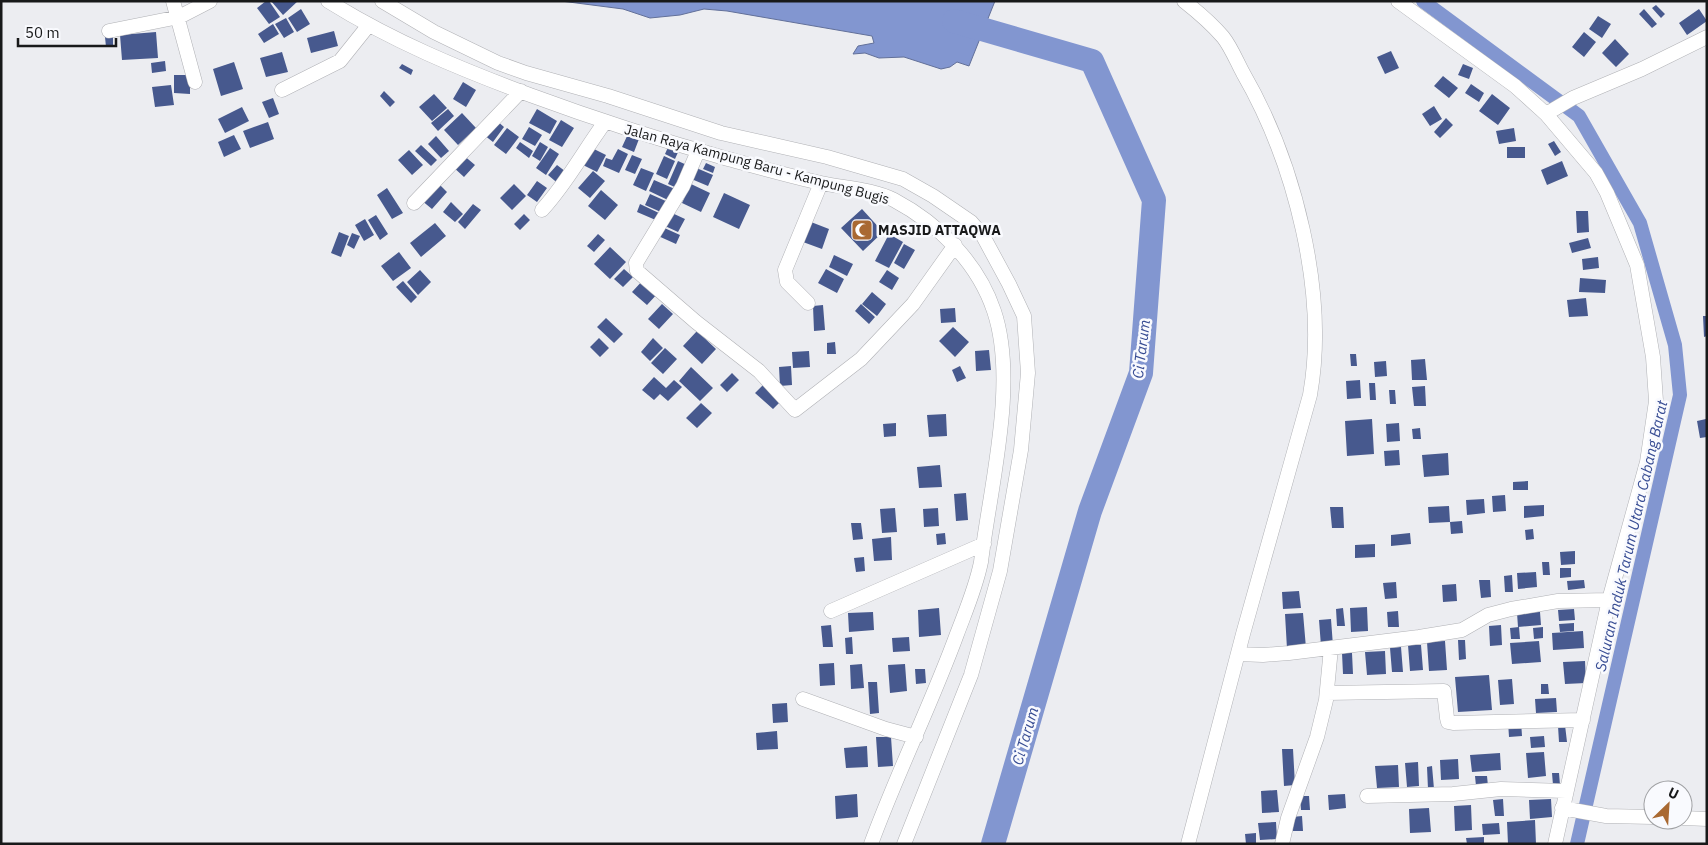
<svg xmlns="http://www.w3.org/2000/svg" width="1708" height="845" font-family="'IBM Plex Sans',sans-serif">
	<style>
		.water { fill: #8296d0; stroke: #627099 }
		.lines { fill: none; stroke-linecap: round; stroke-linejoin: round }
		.canal { stroke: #8296d0; stroke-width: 14 }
		.river { stroke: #8296d0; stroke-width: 24 }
		.building { fill: #47598e }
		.minor-casing { stroke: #b0b1b5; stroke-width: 15 }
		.minor { stroke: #fff; stroke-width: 14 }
		.labels { text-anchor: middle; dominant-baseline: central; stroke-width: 5; stroke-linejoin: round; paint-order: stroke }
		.street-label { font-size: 14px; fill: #18191a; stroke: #f9fafe }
		.poi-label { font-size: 14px; font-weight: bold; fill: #18191a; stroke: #f9fafe; text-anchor: start }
		.water-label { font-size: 15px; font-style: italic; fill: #374c93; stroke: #f9fafe }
	</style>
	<rect width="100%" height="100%" fill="#ecedf1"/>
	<path class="water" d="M561 1H995L969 66 957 62 950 67 941 69 904 57 879 58 865 53 853 54 858 46 874 43 872 36 727 11 704 9 680 15 650 18 623 9Z"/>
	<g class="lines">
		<path class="canal" d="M1423 1 1579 116 1640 223 1675 345 1680 395 1577 844"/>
		<path class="river" d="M954 21 1092 61 1154 200 1141 373 1090 511 993 844"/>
	</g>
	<path class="building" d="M266 1H269L280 17 269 24 257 8Z
		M271 1H298L283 15Z
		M1656 5 1665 14 1661 18 1652 8Z
		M301 9 310 24 297 32 288 18Z
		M1644 9 1657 24 1652 28 1639 14Z
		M1699 9 1707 21 1687 35 1679 23Z
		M1598 16 1611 24 1602 38 1589 29Z
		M286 18 294 32 284 38 275 24Z
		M273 24 279 34 264 43 258 34Z
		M334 31 338 46 311 53 307 38Z
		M156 32 158 58 122 60 120 35Z
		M1584 32 1596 42 1584 57 1572 47Z
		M105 37H113V47H106Z
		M1615 39 1629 54 1616 67 1602 53Z
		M1391 51 1399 68 1385 74 1377 57Z
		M282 52 288 72 266 77 260 58Z
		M165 61 166 71 152 73 151 63Z
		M234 62 243 89 221 96 213 69Z
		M402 64 413 70 411 75 399 68Z
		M1463 64 1473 68 1469 79 1458 75Z
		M174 75H190V94L174 93Z
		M1443 76 1458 88 1449 98 1434 86Z
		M463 82 476 90 466 107 453 99Z
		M1471 84 1484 93 1479 102 1465 93Z
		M171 85 174 105 155 107 152 87Z
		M384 91 395 102 390 107 380 96Z
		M434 94 447 108 432 121 419 107Z
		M1492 94 1510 108 1498 125 1479 111Z
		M273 98 279 114 269 118 262 102Z
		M1434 106 1442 119 1430 126 1422 114Z
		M242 107 249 121 225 133 218 119Z
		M448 109 454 116 438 131 431 123Z
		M537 109 557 121 550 134 529 123Z
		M462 113 476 128 458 145 444 130Z
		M1446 118 1453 125 1440 138 1434 132Z
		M496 120 504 127 493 142 484 135Z
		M561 120 574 128 562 147 549 140Z
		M268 122 274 139 250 148 243 131Z
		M529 127 542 135 535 146 522 139Z
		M507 128 519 137 506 154 494 145Z
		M1514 128 1516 141 1499 144 1496 131Z
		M628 134 639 139 634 152 622 147Z
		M234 135 241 149 224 157 218 142Z
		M436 136 449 151 441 158 428 144Z
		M1554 141 1561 152 1555 156 1548 144Z
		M520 142 533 151 529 158 516 148Z
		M540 142 548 147 540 161 532 156Z
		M421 145 437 160 431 166 415 151Z
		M669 145 679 150 675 159 665 154Z
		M588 146 606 155 597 172 579 163Z
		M1507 147H1525V158H1507Z
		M550 148 559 154 546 175 536 168Z
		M618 149 628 154 619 173 603 166 606 158 612 160Z
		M409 150 423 165 412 175 398 160Z
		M462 154 475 165 464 177 452 166Z
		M632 155 642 159 635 174 625 170Z
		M664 156 675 161 667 179 656 174Z
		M678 161 689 166 679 189 668 184Z
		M1562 161 1568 176 1547 185 1541 170Z
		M706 163 715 167 713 173 703 169Z
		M557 165 570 175 561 186 548 175Z
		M694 167 713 175 708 186 689 178Z
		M641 168 654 173 646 191 633 185Z
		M593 171 605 181 590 198 578 188Z
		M654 180 675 189 670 201 649 191Z
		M537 181 547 188 537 202 527 195Z
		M437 182 447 192 432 209 421 200Z
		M514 184 526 196 512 210 500 198Z
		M691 184 710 193 701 212 682 203Z
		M387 188 403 213 392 219 377 195Z
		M601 190 618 205 605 220 588 206Z
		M724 193 750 205 739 229 713 217Z
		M650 194 668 202 663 213 645 205Z
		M451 202 463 214 455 222 443 212Z
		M473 204 481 210 465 229 458 222Z
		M640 204 661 214 658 221 637 212Z
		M862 209 883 232 863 251 841 228Z
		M1576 211H1588L1589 232 1577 233Z
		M672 213 685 219 678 232 665 226Z
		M524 214 530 220 520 230 514 224Z
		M376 215 388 234 380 240 368 220Z
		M365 219 374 235 364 241 355 225Z
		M811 222 829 229 822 249 803 242Z
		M435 223 446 236 421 257 410 243Z
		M660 226 680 235 676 244 656 235Z
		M339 232 349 236 341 257 331 253Z
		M352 233 360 236 354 249 347 245Z
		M598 234 605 240 594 252 587 246Z
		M889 234 903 242 889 268 875 261Z
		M1588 238 1591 248 1572 253 1569 243Z
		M904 244 915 250 904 269 894 263Z
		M610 247 626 262 610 279 594 264Z
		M399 252 411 268 393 281 381 266Z
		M834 255 853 264 847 276 829 267Z
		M1598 257 1599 268 1583 270 1582 259Z
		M624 269 633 277 623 287 614 279Z
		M826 269 844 279 837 293 818 283Z
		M420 270 431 282 418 295 407 282Z
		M887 270 899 278 892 290 879 282Z
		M1580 278 1606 280 1605 293 1579 292Z
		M644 279 658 293 647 305 632 292Z
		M403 281 417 297 411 303 396 287Z
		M872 292 886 304 877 316 862 304Z
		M1586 298 1588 316 1569 317 1567 300Z
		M662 304 673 314 659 329 648 319Z
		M861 304 875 317 869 324 855 311Z
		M823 305 825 330 814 331 813 306Z
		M955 308 956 322 941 323 940 309Z
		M1703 316H1707V336L1704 337Z
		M606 318 623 334 614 343 597 327Z
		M953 327 969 342 955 357 939 341Z
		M697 331 716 349 702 364 683 346Z
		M599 338 609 348 600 357 590 347Z
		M653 338 663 348 650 361 641 352Z
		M835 342 836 354H827V343Z
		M665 348 677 359 663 374 651 363Z
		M989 350 991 370 976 371 975 351Z
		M809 351 810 367 793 368 792 352Z
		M1350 354H1356L1357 366H1351Z
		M1425 359 1427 380H1412L1411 360Z
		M1386 361 1387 376 1375 377 1374 362Z
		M791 366 792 385 780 386 779 367Z
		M960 366 966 378 957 382 952 370Z
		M691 367 713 388 700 401 679 381Z
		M732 373 739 380 727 392 720 385Z
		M654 377 666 388 674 380 682 387 668 401 660 394 654 400 642 390Z
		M1360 380 1361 398 1347 399 1346 381Z
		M766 382 783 399 773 409 755 393Z
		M1369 383H1375L1376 400H1370Z
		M1425 386 1426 406H1414L1412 387Z
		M1389 390H1395L1396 404H1390Z
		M701 403 712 413 697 428 686 418Z
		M946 414 947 436 929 437 927 415Z
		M1372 419 1374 454 1347 456 1345 421Z
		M1706 419 1707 437 1700 438 1697 421Z
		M896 423V436L884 437 883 424Z
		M1399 423 1400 441 1387 442 1386 424Z
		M1420 428 1421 439H1413L1412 429Z
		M1399 450 1400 465 1385 466 1384 451Z
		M1448 453 1449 475 1424 477 1422 455Z
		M940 465 942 487 919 488 917 467Z
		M1528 481V490H1513V482Z
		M966 493 968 520 956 521 954 494Z
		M1505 495 1506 511 1493 512 1492 496Z
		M1484 499 1485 513 1467 515 1466 500Z
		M1544 505V516L1524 518V506Z
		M1449 506 1450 522 1462 521 1463 533 1451 534 1450 522 1429 523 1428 507Z
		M1330 507H1343L1344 528H1332Z
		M895 508 897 532 882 533 880 509Z
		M938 508 939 526 924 527 923 509Z
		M851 523H861L863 539 853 540Z
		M1533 529 1534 539 1526 540 1525 530Z
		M945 533 946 544 937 545 936 534Z
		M1410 533 1411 544 1391 546V535Z
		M891 537 892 560 874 561 872 539Z
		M1375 544V557L1355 558V545Z
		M1575 551V564L1561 565 1560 552Z
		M864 557 865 571 856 572 854 558Z
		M1542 562H1549L1550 575H1543Z
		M1560 568H1571V577L1560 578Z
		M1536 572 1537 587 1518 589 1517 573Z
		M1512 575 1513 592H1505L1504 576Z
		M1479 580H1490L1491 597 1481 598Z
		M1584 580 1585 588 1568 590 1567 581Z
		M1396 582 1397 598 1385 599 1383 583Z
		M1456 584 1457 601 1443 602 1442 585Z
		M1299 591 1301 608 1283 609 1282 592Z
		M1367 607 1368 631 1351 632 1350 608Z
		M939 608 941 635 919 637 918 610Z
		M1343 608 1345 626H1337L1336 609Z
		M1574 609 1575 620 1559 621 1558 610Z
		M1398 611 1399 627H1388L1387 612Z
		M873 612 874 630 849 632 848 613Z
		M1540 612 1541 625 1518 627 1517 613Z
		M1303 613 1306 648 1287 649 1285 614Z
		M1331 619 1333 646H1321L1319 620Z
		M1574 623V631L1560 632 1559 624Z
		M831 625 833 647H823L821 626Z
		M1501 625 1502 645 1490 646 1489 626Z
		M1519 627 1520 639H1511L1510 628Z
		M1543 627V638L1534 639 1533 628Z
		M1583 631 1584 648 1553 650 1552 633Z
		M852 637 853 654H846L845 638Z
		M909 637 910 651 893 652 892 638Z
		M1458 640H1465L1466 659 1459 660Z
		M1445 641 1447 670 1429 671 1427 642Z
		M1539 641 1541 662 1512 664 1510 643Z
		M1408 645H1421L1423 670 1410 671Z
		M1401 647 1403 672H1392L1390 648Z
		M1385 651 1386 674 1367 675 1365 652Z
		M1342 653H1352L1353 674H1343Z
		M1585 661 1586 683 1565 684 1563 662Z
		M834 663 835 685 820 686 819 664Z
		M862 664 864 688 851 689 850 665Z
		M905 664 907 691 890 693 888 665Z
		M915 669H925L926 683 916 684Z
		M1489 675 1492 710 1458 712 1455 677Z
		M1512 679 1514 704 1500 705 1498 680Z
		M868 682H877L879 713 870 714Z
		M1541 684H1548L1549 694H1541Z
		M1556 698 1557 712 1536 713 1535 699Z
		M787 703 788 722 773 723 772 704Z
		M1521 721 1522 736 1509 737 1508 722Z
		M1565 725 1567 742H1559L1558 726Z
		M777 731 778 749 757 750 756 733Z
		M1544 736 1545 747 1531 748 1530 737Z
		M876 737H891L893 766 878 767Z
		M867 746 868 767 846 768 844 748Z
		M1282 749H1293L1295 785 1284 786Z
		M1544 752 1546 776 1528 778 1526 753Z
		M1500 753 1501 770 1472 772 1470 755Z
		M1458 759 1459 779 1441 780 1440 760Z
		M1418 762 1419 786 1407 787 1405 763Z
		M1398 765 1399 787 1377 788 1375 766Z
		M1432 766 1434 789H1428L1427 767Z
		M1552 773H1559L1560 785H1553Z
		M1475 776H1487L1488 786H1476Z
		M1277 790 1279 812 1262 813 1261 791Z
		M857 794 858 817 836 819 835 796Z
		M1345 794 1346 808 1329 810 1328 795Z
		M1300 796H1309L1310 810H1301Z
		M1503 799 1504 816H1495L1493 800Z
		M1551 799 1552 817 1530 819 1529 800Z
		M1471 805 1472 830 1455 831 1454 806Z
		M1429 808 1431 832 1410 833 1409 809Z
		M1302 816 1303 831H1293L1292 817Z
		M1535 820 1536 844H1508L1507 822Z
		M1276 822 1277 839 1260 840 1258 823Z
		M1499 823 1500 834 1483 835 1482 824Z
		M1256 833V844H1246L1245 834Z
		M1484 837V844H1467L1466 838Z"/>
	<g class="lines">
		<g class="minor-casing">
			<path id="minor" d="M173 1 195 82
				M328 1C392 41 460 69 530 95 595 119 660 140 728 159 758 167 789 176 821 183 844 188 873 189 894 200 939 224 978 263 994 311 1018 382 990 487 981 562 976 587 966 610 957 634 931 705 897 773 871 844
				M382 1 434 32 498 63 526 73 608 96 721 133 827 157 903 179 933 196 971 222 983 236 1009 284 1024 316 1028 373 1021 450 1000 571 971 675 904 844
				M1184 1C1198 12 1211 23 1223 37 1231 47 1237 62 1243 73 1295 163 1328 293 1310 395L1243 634 1188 844
				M1398 1 1515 86 1546 114 1596 173 1607 193 1637 265 1653 357 1656 401 1647 462 1609 600 1555 844
				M109 31 179 17 210 1
				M282 90 340 61 368 26
				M1546 114 1573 98 1642 69 1707 37
				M698 151 683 186 636 263 637 271 696 322 759 371 795 410 861 359 913 304 955 245
				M414 203 521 91
				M542 210C567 183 583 152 605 122
				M808 303 787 282 785 270 821 183
				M831 611 984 544
				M1238 654 1263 655 1289 653 1419 637 1462 630 1488 615 1511 609 1558 601 1609 600
				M1327 693 1444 691 1447 718 1448 722 1453 723 1583 720
				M803 699 886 729 916 737
				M1367 796 1453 794 1501 789 1566 791
				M1562 808 1606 816 1653 817
				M1683 818 1707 819
				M1282 844 1288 818 1317 737 1326 700 1331 648"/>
		</g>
		<use href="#minor" class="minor"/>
	</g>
	<defs>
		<g id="mosque-square" transform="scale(1.125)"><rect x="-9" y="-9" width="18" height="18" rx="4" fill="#a96932" stroke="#f9fafe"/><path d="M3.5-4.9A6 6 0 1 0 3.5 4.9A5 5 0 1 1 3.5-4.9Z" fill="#fff"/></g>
	</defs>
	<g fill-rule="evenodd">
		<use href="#mosque-square" x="862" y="230"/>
	</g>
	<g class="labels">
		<g class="street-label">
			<text transform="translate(757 164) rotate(15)">Jalan Raya Kampung Baru - Kampung Bugis</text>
		</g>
		<g class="poi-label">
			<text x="878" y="230">MASJID ATTAQWA</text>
		</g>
		<g class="water-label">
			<text transform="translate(1141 349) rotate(-83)">Ci Tarum</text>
			<text transform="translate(1631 536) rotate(-77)">Saluran Induk Tarum Utara Cabang Barat</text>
			<text transform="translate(1025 736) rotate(-74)">Ci Tarum</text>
		</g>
	</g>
	<rect width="1708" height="845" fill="none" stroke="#18191a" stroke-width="5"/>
	<g transform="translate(1668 805) rotate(25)"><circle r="24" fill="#f9fafe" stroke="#9fa0a3"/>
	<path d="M0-4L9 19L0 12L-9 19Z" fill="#a96932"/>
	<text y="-8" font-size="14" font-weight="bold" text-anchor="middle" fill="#18191a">U</text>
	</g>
	<path d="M18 38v8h98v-8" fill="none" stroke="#18191a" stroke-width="2.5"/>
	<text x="25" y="38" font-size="15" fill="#18191a" stroke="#f9fafe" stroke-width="4" paint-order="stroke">50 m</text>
</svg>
